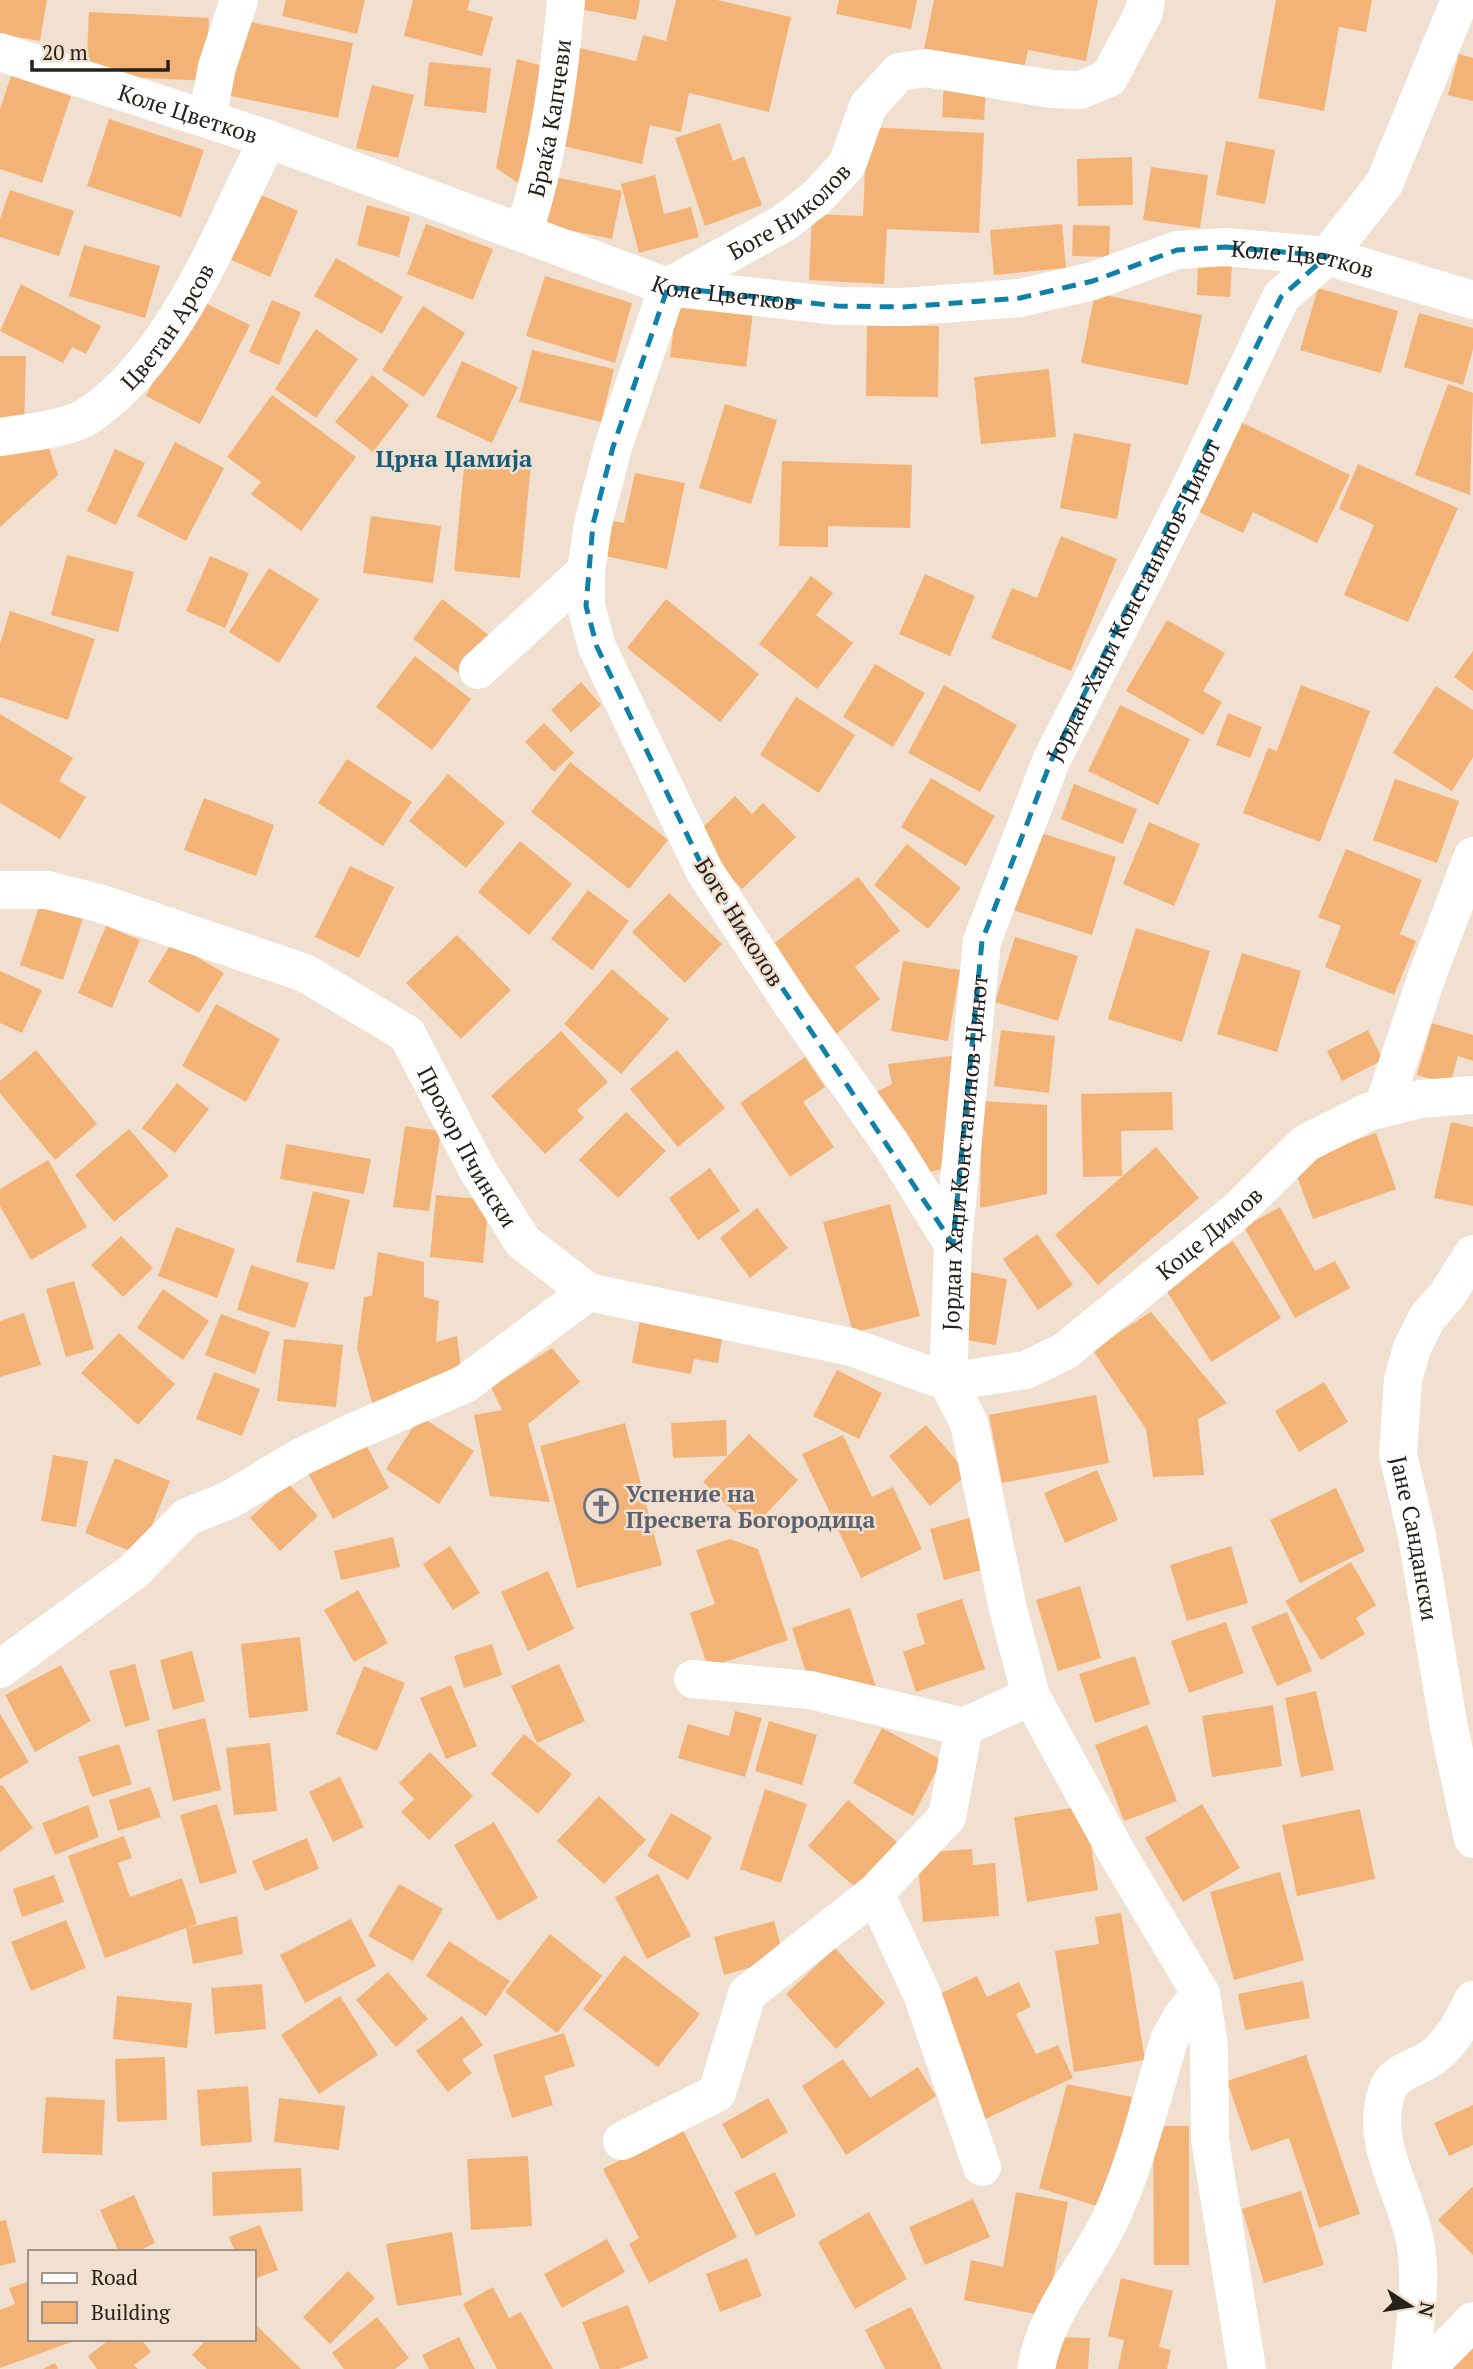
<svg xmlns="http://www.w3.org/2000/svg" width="1473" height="2369" font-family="'PT Serif',serif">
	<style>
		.building { fill: #f4b376 }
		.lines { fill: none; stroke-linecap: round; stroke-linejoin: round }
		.minor { stroke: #fff; stroke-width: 38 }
		.marked { fill: none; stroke: #0f81a8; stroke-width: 5; stroke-dasharray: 14 9; stroke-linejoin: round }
		.labels { text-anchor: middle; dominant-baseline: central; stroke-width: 5; stroke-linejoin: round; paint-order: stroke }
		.street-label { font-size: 23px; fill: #27211b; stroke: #f1dfcf }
		.worship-label { font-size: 23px; font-weight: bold; fill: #5b616d; stroke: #f1dfcf; text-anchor: start }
		.neighbourhood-label { font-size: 24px; font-weight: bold; fill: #155d78; stroke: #f1dfcf }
	</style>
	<rect width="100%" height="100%" fill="#f1dfcf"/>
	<path class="building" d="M0 0H47L40 41 0 34Z
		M286 0H365L357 34 282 16Z
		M413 0H470L467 10 493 17 482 56 404 36Z
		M580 0H640L636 20 580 9Z
		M676 0H717L791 17 769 112 689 93 681 132 650 125 642 164 554 144 575 47 636 61 643 35 666 41Z
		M839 0H917L911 29 836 14Z
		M934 0H1098L1086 61 1028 50 1022 78 922 59Z
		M1276 0H1372L1366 32 1339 27 1324 111 1258 98Z
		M89 12 209 18 206 81 86 75Z
		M241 20 353 43 338 118 226 95Z
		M1459 54 1473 58V101L1448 95Z
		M517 59 543 66 521 185 496 168Z
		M429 62 491 68 486 113 424 106Z
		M11 76 71 96 42 183 0 169V109Z
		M372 85 414 95 398 158 356 148Z
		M944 85 986 88 984 120 942 117Z
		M109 119 204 150 181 217 87 186Z
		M720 123 733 161 744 156 762 205 705 226 675 138Z
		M867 127 984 133 979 233 887 229 884 284 809 280 812 214 863 216Z
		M1226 141 1275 150 1265 204 1216 195Z
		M1132 157 1133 205 1078 206 1077 159Z
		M1151 167 1208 175 1200 228 1143 220Z
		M655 175 664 214 691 207 699 237 639 253 621 184Z
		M550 176 622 191 612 239 540 224Z
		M248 189 298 211 270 277 220 255Z
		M10 190 74 211 59 256 0 237V219Z
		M367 205 410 217 399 257 357 245Z
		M426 224 493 249 473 300 407 274Z
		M1062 224 1066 268 994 275 990 230Z
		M1073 225 1110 226 1109 257 1072 256Z
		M84 245 160 266 145 318 69 296Z
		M336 258 403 297 382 334 314 296Z
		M1198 263 1232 265 1230 297 1197 295Z
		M545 276 632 303 615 363 526 336Z
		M21 284 101 326 86 354 72 347 63 363 0 331Z
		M1318 288 1398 311 1381 373 1300 350Z
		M1095 293 1202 315 1188 385 1081 363Z
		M195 298 250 325 200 424 146 396Z
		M272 300 301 312 279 365 249 352Z
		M677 302 753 312 746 367 670 357Z
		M423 306 465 333 424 397 382 370Z
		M1419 313 1473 328V349L1463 385 1404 367Z
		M867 326H939L938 397 866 396Z
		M316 329 358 359 316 418 275 389Z
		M532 350 614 369 601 422 519 402Z
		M0 356H26L24 428 0 427Z
		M462 361 518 387 492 443 436 417Z
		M1049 369 1056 437 981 444 974 377Z
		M372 375 409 405 373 452 335 422Z
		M1448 384 1473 393 1470 495 1415 475Z
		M272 395 356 457 301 531 251 494 261 482 227 457Z
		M725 404 777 420 751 504 699 488Z
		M1241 422 1350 475 1317 543 1253 512 1243 533 1197 511Z
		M1074 433 1131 444 1117 519 1060 508Z
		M46 439 58 475 0 527V450Z
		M175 442 224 468 186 541 137 516Z
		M115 449 145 463 116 525 87 511Z
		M465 457 531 463 520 578 454 571Z
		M782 461 912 465 910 528 828 526V547L779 546Z
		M1358 464 1458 508 1408 622 1344 595 1374 525 1339 509Z
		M635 473 685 483 667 569 600 555 608 520 624 523Z
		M371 516 441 526 433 583 363 573Z
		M1061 536 1117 559 1071 671 991 638 1012 588 1037 598Z
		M67 555 134 572 118 632 51 615Z
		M210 556 249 573 225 628 186 611Z
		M269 568 319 599 279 663 229 632Z
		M925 574 975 596 950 656 899 634Z
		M811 576 833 593 816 615 853 643 817 689 759 644Z
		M442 599 489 635 460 674 413 639Z
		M666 599 759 674 720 722 627 648Z
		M10 611 95 639 68 720 0 697V644Z
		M1167 620 1225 653 1203 691 1222 702 1203 735 1126 691Z
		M1473 651V691L1454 677Z
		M415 656 471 699 432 750 376 707Z
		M875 664 925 693 893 747 843 717Z
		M581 682 601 705 571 732 551 710Z
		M944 685 1017 725 980 792 908 753Z
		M1301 685 1370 711 1320 842 1243 813 1268 748 1277 751Z
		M1436 686 1473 710V757L1452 791 1393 753Z
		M796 697 855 735 819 793 760 755Z
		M1120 705 1190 739 1158 805 1088 771Z
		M1228 713 1262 727 1250 758 1216 745Z
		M0 714 73 758 59 781 86 797 60 839 0 803Z
		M544 723 574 753 554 772 525 742Z
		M347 759 412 802 383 846 318 803Z
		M570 762 668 840 629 889 531 812Z
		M448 774 505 823 466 868 409 821Z
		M931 778 995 816 966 866 901 827Z
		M1395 779 1459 801 1437 863 1373 840Z
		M1074 784 1137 809 1123 844 1061 819Z
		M735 796 752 814 763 803 796 837 742 889 693 837Z
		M204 798 274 825 256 876 184 850Z
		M1149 822 1200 844 1174 906 1123 884Z
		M1038 832 1116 857 1092 935 1013 910Z
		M520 841 572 884 529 935 478 892Z
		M907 844 961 888 928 929 874 885Z
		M1346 849 1422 880 1400 934 1416 941 1394 995 1325 967 1341 926 1318 917Z
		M350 866 394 887 359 958 315 937Z
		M858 877 900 931 855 967 880 999 835 1035 767 949Z
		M588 890 629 921 592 970 551 939Z
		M669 893 722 944 685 983 632 932Z
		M42 898 85 912 63 980 20 965Z
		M106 926 140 940 112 1008 78 993Z
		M1136 928 1210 951 1182 1042 1108 1019Z
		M457 935 511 990 461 1039 406 983Z
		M1015 937 1078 956 1058 1021 995 1002Z
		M172 942 224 973 199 1013 148 982Z
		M1242 953 1301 971 1277 1052 1217 1034Z
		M903 961 960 970 948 1041 891 1031Z
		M612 969 669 1019 621 1074 564 1024Z
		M0 971 42 990 22 1033 0 1023Z
		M216 1004 280 1039 246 1102 182 1066Z
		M1432 1023 1473 1035V1061L1458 1056 1450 1084 1417 1075Z
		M1001 1030 1055 1036 1049 1093 994 1086Z
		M1368 1030 1383 1060 1342 1081 1327 1051Z
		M561 1031 608 1082 577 1110 584 1118 545 1154 491 1096Z
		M36 1050 97 1124 55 1160 0 1093V1081Z
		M677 1050 725 1108 678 1147 630 1089Z
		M952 1056 959 1165 921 1174 867 1097 892 1084 888 1064Z
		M805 1057 825 1087 803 1102 834 1147 790 1177 740 1103Z
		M177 1083 209 1109 175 1153 142 1128Z
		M1172 1092 1173 1130 1121 1131 1122 1176 1083 1177 1081 1094Z
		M982 1101 1047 1105V1194L980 1208Z
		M626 1112 666 1151 618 1198 579 1160Z
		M1451 1122 1473 1127V1206L1434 1198Z
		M405 1126 441 1131 429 1211 393 1207Z
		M129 1129 169 1176 114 1222 75 1175Z
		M1376 1133 1396 1189 1313 1219 1292 1163Z
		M286 1144 371 1159 364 1194 280 1179Z
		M1156 1147 1199 1198 1098 1285 1055 1235Z
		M48 1160 87 1227 31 1260 0 1206V1189Z
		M710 1168 740 1211 698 1240 669 1198Z
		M313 1191 350 1200 334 1270 296 1262Z
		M436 1195 489 1200 483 1263 430 1257Z
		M890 1204 920 1316 853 1333 823 1222Z
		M1280 1207 1315 1271 1335 1261 1350 1288 1295 1318 1244 1227Z
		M757 1208 788 1248 750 1278 720 1238Z
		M176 1227 235 1249 217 1298 158 1276Z
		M1037 1234 1073 1285 1038 1310 1003 1259Z
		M121 1236 153 1268 123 1297 91 1265Z
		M1233 1241 1281 1318 1211 1362 1163 1285Z
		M378 1252 424 1262V1297L439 1301 436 1342 457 1336 462 1377 373 1406 357 1348 364 1297 372 1296Z
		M251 1265 309 1283 295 1328 237 1310Z
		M964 1271 1007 1279 996 1345 953 1338Z
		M74 1281 94 1349 66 1357 46 1289Z
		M163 1289 209 1321 183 1360 137 1328Z
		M642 1309 725 1323 718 1363 694 1359 691 1374 632 1363Z
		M1151 1312 1227 1403 1198 1419 1204 1475 1153 1477 1146 1429 1092 1349Z
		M24 1313 41 1365 0 1377V1321Z
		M221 1314 270 1332 255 1374 205 1355Z
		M119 1333 175 1384 138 1425 81 1373Z
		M284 1339 343 1345 336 1407 277 1401Z
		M552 1348 580 1382 528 1424 550 1502 490 1496 474 1415 502 1410 491 1387Z
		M837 1370 882 1393 859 1439 813 1416Z
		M214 1372 260 1389 242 1436 196 1419Z
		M1324 1382 1348 1422 1299 1452 1275 1411Z
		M1096 1395 1109 1463 1002 1483 989 1415Z
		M420 1416 474 1451 439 1504 386 1469Z
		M726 1420 727 1456 673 1458 671 1423Z
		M625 1423 662 1565 577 1588 540 1446Z
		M926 1425 968 1474 930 1506 889 1456Z
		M749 1434 798 1480 752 1529 703 1482Z
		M361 1435 389 1488 333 1519 304 1466Z
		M843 1435 872 1497 893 1487 922 1549 861 1578 802 1454Z
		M53 1455 88 1461 76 1527 41 1521Z
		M115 1458 170 1481 140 1555 85 1533Z
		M1097 1470 1118 1520 1065 1543 1044 1493Z
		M288 1483 318 1516 280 1551 250 1518Z
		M1336 1488 1365 1551 1300 1583 1270 1520Z
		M976 1516 989 1568 944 1580 930 1529Z
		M393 1537 400 1567 341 1580 334 1551Z
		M730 1539 758 1549 788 1640 708 1668 690 1613 715 1604 696 1550Z
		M450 1546 480 1593 453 1610 423 1564Z
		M1231 1546 1248 1603 1187 1621 1170 1565Z
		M1351 1562 1376 1605 1356 1618 1365 1634 1321 1660 1285 1601Z
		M548 1571 574 1629 528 1651 501 1592Z
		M1080 1586 1101 1658 1058 1671 1036 1600Z
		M358 1590 388 1643 354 1662 324 1610Z
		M962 1599 985 1669 916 1692 903 1652 925 1644 916 1614Z
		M850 1608 879 1696 809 1682 792 1628Z
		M1287 1612 1312 1671 1277 1686 1251 1627Z
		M1226 1622 1244 1673 1189 1693 1171 1641Z
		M300 1637 308 1711 249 1718 241 1644Z
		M492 1644 502 1675 464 1688 454 1656Z
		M192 1651 205 1701 173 1710 160 1660Z
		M1135 1656 1150 1704 1095 1723 1079 1674Z
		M135 1664 150 1720 125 1727 109 1671Z
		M559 1664 585 1721 537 1743 511 1686Z
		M61 1665 91 1721 35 1752 5 1695Z
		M364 1666 405 1683 377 1751 336 1734Z
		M451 1685 477 1746 446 1759 420 1698Z
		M1316 1691 1334 1770 1301 1777 1285 1698Z
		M1273 1705 1282 1766 1212 1777 1202 1716Z
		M735 1711 762 1718 745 1777 678 1758 688 1724 729 1736Z
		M0 1714 29 1762 0 1779Z
		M205 1718 221 1790 173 1801 157 1730Z
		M769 1721 817 1735 802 1785 755 1771Z
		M1147 1725 1177 1801 1124 1821 1095 1745Z
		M882 1728 942 1760 913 1816 853 1783Z
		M524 1734 572 1774 538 1814 491 1774Z
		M270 1743 277 1811 234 1815 226 1748Z
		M119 1744 132 1784 92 1797 78 1757Z
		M430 1752 473 1796 429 1840 401 1812 414 1799 399 1783Z
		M340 1777 364 1827 333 1842 309 1792Z
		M2 1785 33 1828 0 1852V1786Z
		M150 1787 161 1817 118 1831 109 1800Z
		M765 1789 807 1804 781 1883 740 1869Z
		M599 1796 646 1840 604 1884 557 1841Z
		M848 1800 897 1842 856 1888 808 1846Z
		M217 1804 237 1873 200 1884 180 1815Z
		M1202 1804 1240 1868 1183 1902 1145 1838Z
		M88 1805 99 1837 55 1855 42 1823Z
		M1085 1806 1098 1890 1027 1902 1014 1817Z
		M1360 1809 1375 1879 1297 1896 1282 1825Z
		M671 1813 712 1837 688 1880 647 1856Z
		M494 1822 538 1898 498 1921 454 1845Z
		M124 1836 132 1858 118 1863 130 1897 182 1878 197 1924 105 1958 68 1856Z
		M307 1838 319 1869 265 1891 252 1861Z
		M972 1849 973 1865 995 1863 999 1916 923 1922 917 1853Z
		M1280 1872 1304 1960 1234 1980 1210 1892Z
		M658 1874 691 1936 647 1959 615 1897Z
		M54 1875 64 1902 22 1917 13 1889Z
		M399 1884 443 1909 413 1961 368 1936Z
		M1121 1913 1145 2060 1074 2072 1055 1951 1099 1944 1095 1917Z
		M237 1916 243 1954 193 1964 186 1928Z
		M351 1919 376 1966 305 2003 280 1955Z
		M66 1920 86 1968 31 1991 11 1942Z
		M774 1921 784 1958 724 1975 714 1937Z
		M550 1934 602 1976 557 2033 505 1992Z
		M449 1941 510 1981 486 2016 426 1976Z
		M835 1948 885 2003 836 2049 786 1994Z
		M624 1955 700 2014 658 2067 583 2009Z
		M388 1972 428 2019 396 2047 356 2000Z
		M977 1976 987 1997 1019 1982 1031 2007 1016 2014 1036 2054 1058 2045 1073 2078 983 2120 927 2000Z
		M1303 1981 1310 2018 1245 2030 1238 1994Z
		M262 1984 266 2029 215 2034 211 1988Z
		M117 1996 192 2003 187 2048 113 2039Z
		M340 1996 378 2055 319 2094 281 2035Z
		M462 2016 483 2045 462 2060 472 2073 448 2092 416 2051Z
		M564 2033 575 2066 544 2076 553 2105 512 2118 493 2055Z
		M1306 2055 1360 2214 1319 2228 1289 2138 1251 2151 1227 2081Z
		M165 2057 167 2120 117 2122 115 2059Z
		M843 2059 870 2098 918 2067 936 2096 846 2155 802 2086Z
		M1067 2084 1132 2097 1106 2209 1039 2188Z
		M248 2086 252 2142 201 2146 197 2090Z
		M46 2097 105 2100 102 2155 42 2153Z
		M279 2098 345 2106 339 2150 274 2142Z
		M768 2098 788 2132 742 2159 722 2124Z
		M1473 2105V2145L1449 2156 1434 2123Z
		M1153 2126H1189V2265H1154Z
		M682 2128 737 2237 649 2283 629 2244 639 2238 603 2169Z
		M528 2156 532 2226 471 2230 467 2159Z
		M301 2168 303 2211 213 2216 212 2172Z
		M775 2172 796 2216 756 2236 734 2192Z
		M1472 2187 1473 2188V2255L1438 2220Z
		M1301 2191 1324 2265 1264 2283 1242 2209Z
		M1016 2192 1068 2202 1046 2316 964 2300 971 2260 1003 2267Z
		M134 2195 155 2243 136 2252H119L100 2210Z
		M973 2199 990 2237 925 2265 909 2227Z
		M869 2212 907 2279 855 2309 818 2242Z
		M6 2220 16 2262 0 2266V2221Z
		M260 2225 278 2270 254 2279V2252H235L229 2237Z
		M452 2232 462 2295 397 2306 386 2244Z
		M607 2239 625 2272 562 2308 544 2274Z
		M747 2258 762 2296 720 2312 706 2274Z
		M348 2271 375 2298 330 2344 303 2317Z
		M1121 2278 1173 2291 1159 2347 1171 2350 1167 2369H1118L1124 2340 1108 2336Z
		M30 2281V2339L77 2340 0 2368V2310L15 2304 9 2288Z
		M493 2287 509 2318 521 2312 553 2369H497L463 2304Z
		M628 2305 648 2358 619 2369H600L582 2322Z
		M911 2307 942 2369H885L865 2330Z
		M377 2317 409 2358 395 2369H344L332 2353Z
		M254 2323 301 2369H207L192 2355 207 2339H254Z
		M1473 2330V2369H1438Z
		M459 2337 475 2369H429L422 2355Z
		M1047 2337 1090 2338 1088 2369H1045Z
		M110 2339H141L151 2352 134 2365 138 2369H97L88 2356Z
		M55 2363 58 2369H43Z"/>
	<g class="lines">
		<g class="minor">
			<path id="s1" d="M0 52 268 139 668 287 837 306 903 307 1020 298 1093 281 1177 250 1226 247 1327 256 1473 300"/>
			<path d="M207 119 217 67 239 0"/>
			<path id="s2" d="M524 232C548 157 559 78 566 0"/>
			<path id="s3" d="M0 437C25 433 68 429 88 416 176 357 222 230 268 139"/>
			<path d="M478 670 586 571"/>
			<path id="s4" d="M0 890H47L102 904 305 973 407 1034 477 1169 523 1242 588 1292 851 1347 948 1382 1026 1370 1065 1351 1237 1211 1306 1143 1368 1112 1420 1099 1473 1095"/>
			<path d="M1383 1108 1427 976 1473 856"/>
			<path id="s5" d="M953 1244 891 1144 792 1004 705 872 597 647 586 606V571L593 524 613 447 668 287 784 223 816 198 847 165 868 106 899 72 926 68 1051 89 1080 90 1109 78 1144 12 1146 0"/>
			<path id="s6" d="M1473 1254 1447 1295 1427 1318 1412 1348 1403 1380 1398 1454 1417 1536 1449 1728 1473 1839"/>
			<path d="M0 1669 134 1571 187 1517 229 1500 299 1458 351 1433 465 1384 588 1292"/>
			<path d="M693 1679 810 1690 964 1727"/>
			<path d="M875 1893 922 1994 982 2167"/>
			<path d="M622 2141 717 2093 747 1994 875 1893 947 1817 964 1727 1031 1696"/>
			<path d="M1036 2369C1046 2311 1084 2273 1109 2222 1136 2165 1151 2100 1169 2040L1183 2015 1201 1994"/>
			<path id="s7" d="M1247 2369 1210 2139 1209 2046 1201 1994 1118 1855 1031 1696 1008 1609 969 1423 948 1382 953 1244 982 941 1051 761 1186 497 1281 297 1327 256 1384 184 1460 0"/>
			<path d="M1411 2369C1414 2328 1423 2282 1415 2241 1406 2192 1369 2143 1387 2091 1394 2070 1419 2068 1434 2056 1453 2041 1463 2021 1473 2000"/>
			<path d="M1426 2369 1473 2321"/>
		</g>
	</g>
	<path class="marked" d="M1226 247 1327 256 1281 297 1051 761 982 941 953 1244 705 872 597 647 586 606 593 524 613 447 668 287 837 306 903 307 1020 298 1093 281 1177 250Z"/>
	<defs>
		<g id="church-ring" transform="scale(1.75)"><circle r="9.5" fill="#f1dfcf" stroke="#6b7280" stroke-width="1.5"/><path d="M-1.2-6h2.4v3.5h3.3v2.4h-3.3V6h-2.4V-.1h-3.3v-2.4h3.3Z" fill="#6b7280"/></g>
	</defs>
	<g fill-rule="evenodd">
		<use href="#church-ring" x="601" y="1506"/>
	</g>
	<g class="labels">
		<g class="street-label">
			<text stroke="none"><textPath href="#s1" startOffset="198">Коле Цветков</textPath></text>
			<text stroke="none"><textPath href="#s2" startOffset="117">Браќа Капчеви</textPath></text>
			<text stroke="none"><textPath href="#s5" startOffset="1214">Боге Николов</textPath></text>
			<text stroke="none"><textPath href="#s1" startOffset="1353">Коле Цветков</textPath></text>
			<text stroke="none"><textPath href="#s1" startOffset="765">Коле Цветков</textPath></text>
			<text stroke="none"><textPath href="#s3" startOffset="212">Цветан Арсов</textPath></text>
			<text stroke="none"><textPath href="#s7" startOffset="1864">Јордан Хаџи Констанинов-Џинот</textPath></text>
			<text transform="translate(740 922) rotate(58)">Боге Николов</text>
			<text stroke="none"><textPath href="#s4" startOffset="565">Прохор Пчински</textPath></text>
			<text stroke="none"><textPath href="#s7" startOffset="1278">Јордан Хаџи Констанинов-Џинот</textPath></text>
			<text stroke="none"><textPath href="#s4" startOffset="1438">Коце Димов</textPath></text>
			<text stroke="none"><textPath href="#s6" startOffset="306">Јане Сандански</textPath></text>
		</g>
		<g class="worship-label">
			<text x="626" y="1493">Успение на<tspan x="626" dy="26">Пресвета Богородица</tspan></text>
		</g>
		<g class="neighbourhood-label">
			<text x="454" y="458">Црна Џамија</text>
		</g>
	</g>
	<rect x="28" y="2250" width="228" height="91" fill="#f1dfcf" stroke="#a09387" stroke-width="2"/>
	<rect x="42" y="2273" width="35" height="10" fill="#ffffff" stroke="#a09387" stroke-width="2"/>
	<text x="91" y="2285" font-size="21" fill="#27211b">Road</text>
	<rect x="42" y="2302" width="35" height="21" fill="#f4b376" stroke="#a09387" stroke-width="2"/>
	<text x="91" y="2320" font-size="21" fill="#27211b">Building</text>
	<g transform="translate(1410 2306) rotate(102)" stroke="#f1dfcf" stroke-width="5" paint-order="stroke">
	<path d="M0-5L12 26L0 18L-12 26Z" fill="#27211b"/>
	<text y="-10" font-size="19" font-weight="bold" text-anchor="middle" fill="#27211b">N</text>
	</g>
	<path d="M32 60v10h136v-10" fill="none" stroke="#27211b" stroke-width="3.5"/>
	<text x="42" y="60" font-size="21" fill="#27211b" stroke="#f1dfcf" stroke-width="5" paint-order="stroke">20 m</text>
</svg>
